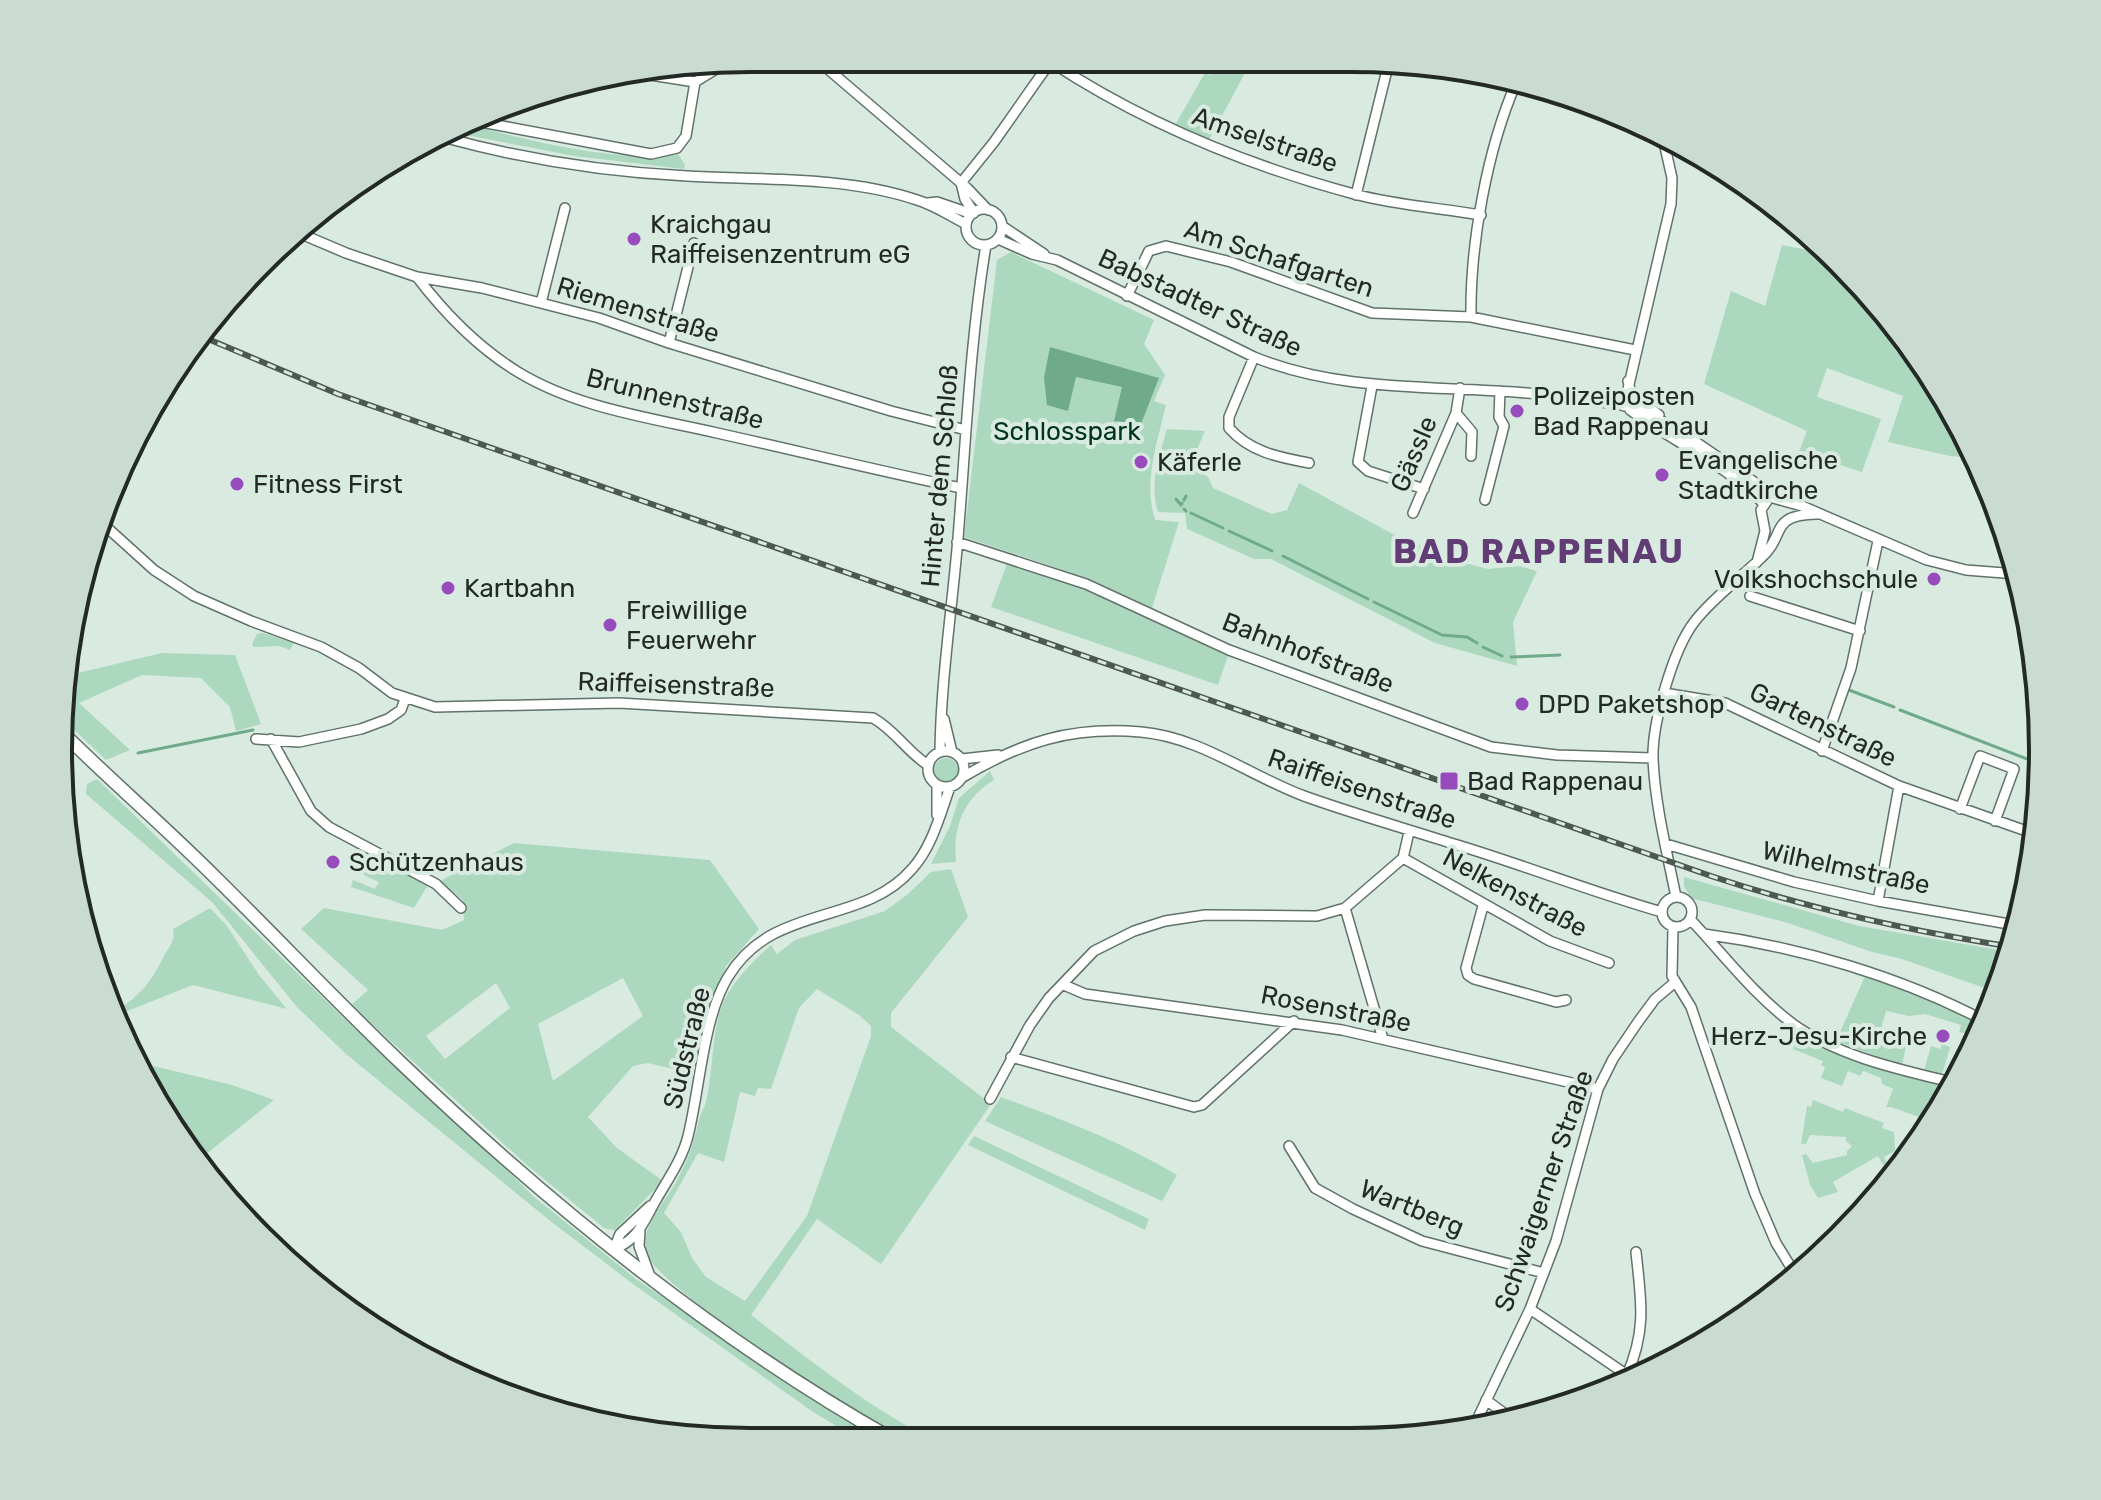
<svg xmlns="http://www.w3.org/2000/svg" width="2101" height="1500" font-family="Rubik,sans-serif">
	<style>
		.green { fill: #add8c0; fill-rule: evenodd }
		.water { fill: #6fab8b }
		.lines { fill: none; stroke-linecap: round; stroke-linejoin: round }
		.stream { stroke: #6fab8b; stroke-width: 3 }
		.minor-casing { stroke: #617268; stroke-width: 12 }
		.major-casing { stroke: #617268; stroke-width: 15 }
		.minor { stroke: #fff; stroke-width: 9 }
		.major { stroke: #fff; stroke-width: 12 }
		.rail-casing { stroke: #4e5852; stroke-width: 6 }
		.rail { stroke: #d9ebe0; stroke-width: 3; stroke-dasharray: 9; stroke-linecap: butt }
		.poi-dot { fill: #984bbc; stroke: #d9ebe0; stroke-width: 3 }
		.labels { text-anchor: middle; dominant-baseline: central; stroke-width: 8; stroke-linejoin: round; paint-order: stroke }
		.street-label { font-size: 26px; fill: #232a26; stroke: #d9ebe0 }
		.poi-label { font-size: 26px; fill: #232a26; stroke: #d9ebe0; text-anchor: start }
		.park-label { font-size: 26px; fill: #00331e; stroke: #d9ebe0 }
		.district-label { font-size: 34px; font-weight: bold; letter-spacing: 2px; fill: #623c75; stroke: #d9ebe0 }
		.rim { fill: none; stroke: #232a26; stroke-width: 4 }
	</style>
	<rect width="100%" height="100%" fill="#d9ebe0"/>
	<path class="green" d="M1220 58H1253L1209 140 1175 125 1205 73 1210 75Z
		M472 126C538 142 610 162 678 154L685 165 684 169 574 156 456 133Z
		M1782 245 1822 253 1872 294 1951 404 1975 458 1950 456 1888 442 1903 396 1827 368 1817 397 1881 419 1862 472 1799 452 1807 431 1704 384 1731 291 1765 306Z
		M1011 252 1154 320 1144 344 1165 375 1154 401 1166 405C1157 444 1143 481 1155 520L1179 522 1152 608 1087 578 964 537 997 260Z
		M1167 429 1205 431 1190 466 1208 477 1213 488 1272 514 1287 510 1299 483 1391 533 1461 562 1488 569 1518 566 1537 571 1513 622 1517 666 1435 643 1271 559H1254L1187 529 1185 513 1158 512C1149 484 1159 457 1167 429Z
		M1008 561 1083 588 1228 656 1218 685 991 607Z
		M263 633 294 643 290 650 279 646 254 647 252 644 257 634Z
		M162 653 235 655 261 724 236 731 230 707 201 678 142 675 79 703 130 750 106 760 68 724 69 675Z
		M934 770a12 12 0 1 1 24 0a12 12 0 1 1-24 0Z
		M990 771 994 780C963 799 953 826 956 862L931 864 950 826 959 798Z
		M97 779 354 1028 478 1141 533 1196 636 1279 838 1416 879 1439 860 1440 813 1412 633 1284 549 1220 346 1054 297 1007 212 902 86 794 87 784Z
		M514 843 710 860 759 929 726 966 702 1040 697 1075 648 1063 633 1066 588 1117 617 1148 663 1181 615 1230 604 1228 528 1166 351 1005 368 990 301 929 324 908 442 930 464 920 463 900 440 881ZM623 978 643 1016 553 1081 538 1024ZM496 983 510 1008 445 1059 426 1036Z
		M357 848 428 885 414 908 351 887 353 880 375 889 379 882 347 867Z
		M951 869 968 917 891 1013V1027L991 1104 881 1264 817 1219 751 1315C808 1359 866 1405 930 1439 921 1439 908 1441 900 1438 864 1425 663 1288 649 1258 635 1231 664 1204 676 1182 689 1158 693 1145 699 1120 701 1112 706 1105 707 1097 714 1066 711 1030 724 1001 735 979 753 961 771 945L777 954 795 940 885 911 908 894 931 872ZM817 989 859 1015 871 1026V1036L807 1216 745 1301 706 1277 692 1258 681 1232 664 1213 698 1153 724 1162 740 1092 755 1096 758 1088 771 1089 799 1008Z
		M1684 877 1859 926 2011 952 1996 992 1902 959 1872 952 1785 922 1691 898 1684 886Z
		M210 908 227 926 259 975 287 1009 193 985 112 1017 111 1015C139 995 147 989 163 958 168 947 176 942 173 929Z
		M1865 976 1955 1010 1984 1024 1976 1043 1966 1040 1968 1034 1959 1032 1961 1025 1925 1014 1909 1016 1886 1011 1878 1039 1906 1046 1902 1066 1836 1041Z
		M1799 1035 1842 1054 1951 1089 1929 1124 1930 1121 1891 1107H1886L1893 1089 1882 1084 1881 1078 1863 1071 1860 1076 1848 1071 1842 1086 1821 1078 1825 1067 1821 1065 1823 1061 1793 1049Z
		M1942 1044 1950 1047 1942 1075 1924 1070 1931 1046 1940 1049Z
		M141 1063 232 1085 274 1100 200 1159Z
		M1001 1097C1063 1120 1120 1141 1177 1175L1162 1201 985 1121Z
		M1813 1100 1843 1112 1845 1108 1884 1123 1882 1128 1894 1132 1895 1151 1884 1157 1887 1163 1883 1165 1878 1156 1833 1182 1838 1192 1818 1198 1810 1185 1802 1155 1806 1154 1813 1163 1847 1155V1151L1852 1146 1846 1141V1137L1810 1135 1806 1144H1801L1807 1106 1811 1107Z
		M974 1136 1149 1219 1145 1230 968 1145Z"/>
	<path class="water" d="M1050 347 1159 378 1141 424 1114 421 1122 387 1076 377 1068 411 1047 405 1044 378Z"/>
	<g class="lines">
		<path class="stream" d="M1176 499 1181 505 1182 503
			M1184 500 1186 496
			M1184 509 1186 511
			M1191 513 1223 528
			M1229 531 1272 551
			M1283 556 1368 599
			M1374 602 1442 635 1467 637 1477 643
			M1483 647 1502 656
			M1511 657 1560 655
			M1849 690 1894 707
			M1900 710 2040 764
			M138 753 253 730"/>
		<g class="minor-casing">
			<path id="minor" d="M815 58 967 188 988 210
				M1371 60 1387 66
				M1051 62C1144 123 1246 165 1354 194 1395 205 1439 208 1481 215
				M638 73 695 82 731 60
				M481 122 651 154 677 148 686 136 695 82
				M446 138C524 159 606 172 687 176 760 180 847 176 917 200 934 205 950 216 966 224
				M961 183 994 142 1053 58
				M961 183 965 199 974 213
				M1356 195 1389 62
				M928 203 937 202 972 214
				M966 227a18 18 0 1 1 36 0a18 18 0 1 1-36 0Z
				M1002 226 1044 254
				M299 233 346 253 417 277 482 288 599 318 669 343 891 411 966 430
				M998 239 1032 254 1057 260 1254 357C1357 399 1468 381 1575 399 1595 402 1618 402 1636 409 1655 415 1673 428 1690 438
				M417 277C446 315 477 347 518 372 577 408 651 418 717 433 798 451 879 471 961 488
				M1127 296 1149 251 1166 246 1231 262 1372 313 1471 317 1635 350
				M541 303 565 208
				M1471 317C1470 244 1487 150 1516 83
				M669 343 694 243
				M1254 357 1229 417V428C1250 452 1278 457 1309 463
				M1628 381 1631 393 1659 415
				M1372 386 1358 462 1368 471 1424 489
				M1460 388 1456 413 1472 432 1471 456
				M1624 406 1671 204 1672 178 1663 138
				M1630 410C1673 442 1726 464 1764 504
				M1687 436 1757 484 1773 498 1802 506 1927 560 1966 570 2017 574
				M1485 500 1504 426 1499 417 1500 391
				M1413 513 1456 413
				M102 523 154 570 194 596 251 621 321 647 359 668 392 693 435 707 619 703 873 718C895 730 907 752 928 765
				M957 542 1086 584 1229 650 1491 747 1557 755 1653 758
				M1757 562 1765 531 1761 510 1767 501
				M1750 596 1860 631
				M1664 693 1725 703 1899 786 2035 834
				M944 719 952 752
				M256 739 299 742 361 729 388 719 401 710 405 699
				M271 739 311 811 329 827 436 884 461 908
				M928 769a18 18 0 1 1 36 0a18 18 0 1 1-36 0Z
				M940 751C941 680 952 609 958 538 966 440 970 341 986 245
				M1822 751 1851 668 1878 541
				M962 759 998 755
				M963 777C1022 742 1071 726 1141 732 1200 737 1250 776 1304 796 1354 814 1404 828 1454 844 1524 865 1592 892 1662 912
				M937 785V815
				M1960 809 1980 756 2014 769 1995 821
				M1666 844 1794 882 1878 901 2020 926
				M1403 858 1550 941 1609 963
				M1676 897C1667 852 1655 805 1653 759 1652 723 1673 649 1695 621 1713 598 1740 578 1761 558 1787 535 1768 515 1817 514
				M1662 912a15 15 0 1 1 30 0a15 15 0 1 1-30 0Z
				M1878 901 1899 786
				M1483 906 1466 968 1468 975 1474 979 1556 1002 1566 1000
				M1345 908 1383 1039
				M1690 919C1724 955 1753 994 1793 1024 1839 1057 1902 1070 1955 1083
				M1673 927 1672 976 1691 1007 1755 1194 1776 1243 1797 1277
				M1704 934C1800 947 1899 976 1985 1021
				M1064 985 1085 994 1342 1030 1598 1089
				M1011 1057 1194 1107 1202 1105 1294 1021
				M990 1099 1030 1025 1049 998 1094 951 1134 931 1165 921 1205 915 1317 916 1345 908 1403 858 1409 832
				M1289 1146 1315 1188 1353 1209 1422 1241 1544 1273
				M640 1230 639 1246 650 1276
				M614 1249C638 1240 644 1221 656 1200 668 1179 682 1160 688 1136 700 1088 703 1018 728 977 773 902 862 927 912 869 932 847 940 815 950 787
				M614 1249 620 1234 650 1206
				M1793 1271 1826 1250
				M1530 1309 1630 1377
				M1627 1375C1647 1329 1641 1300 1636 1252
				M1486 1400 1508 1416
				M1474 1426 1530 1309 1556 1241 1598 1089 1613 1059 1638 1022 1655 999 1674 983"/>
		</g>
		<g class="major-casing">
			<path id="major" d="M67 737C116 785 168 830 216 878 278 939 337 1002 400 1062 546 1202 715 1339 892 1439"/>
		</g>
		<use href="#minor" class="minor"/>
		<use href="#major" class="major"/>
		<g class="rail-casing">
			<path id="rail" d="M201 336 338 394 1711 876C1810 909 1910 931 2013 947"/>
		</g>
		<use href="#rail" class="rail"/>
	</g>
	<g class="poi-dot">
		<circle cx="634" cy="239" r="8"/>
		<circle cx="1517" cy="411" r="8"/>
		<circle cx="1141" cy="462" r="8"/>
		<circle cx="1662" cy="475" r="8"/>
		<circle cx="237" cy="484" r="8"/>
		<circle cx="1934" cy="579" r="8"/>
		<circle cx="448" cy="588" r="8"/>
		<circle cx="610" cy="625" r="8"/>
		<circle cx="1522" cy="704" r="8"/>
		<rect x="1439" y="771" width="20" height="20" rx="4"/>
		<circle cx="333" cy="862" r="8"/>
		<circle cx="1943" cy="1036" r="8"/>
	</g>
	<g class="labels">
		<g class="street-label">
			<text transform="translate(1265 140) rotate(19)">Amselstraße</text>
			<text transform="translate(1279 259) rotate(18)">Am Schafgarten</text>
			<text transform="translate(1200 303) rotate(25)">Babstadter Straße</text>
			<text transform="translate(638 310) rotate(17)">Riemenstraße</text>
			<text transform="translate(675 399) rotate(14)">Brunnenstraße</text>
			<text transform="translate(1414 454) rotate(-67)">Gässle</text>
			<text transform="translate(940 476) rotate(-85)">Hinter dem Schloß</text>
			<text transform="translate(1308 653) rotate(21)">Bahnhofstraße</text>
			<text transform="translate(676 685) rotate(2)">Raiffeisenstraße</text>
			<text transform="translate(1823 725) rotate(26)">Gartenstraße</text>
			<text transform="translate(1362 789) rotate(19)">Raiffeisenstraße</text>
			<text transform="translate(1846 868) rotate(12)">Wilhelmstraße</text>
			<text transform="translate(1515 893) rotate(28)">Nelkenstraße</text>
			<text transform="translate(1336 1009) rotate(11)">Rosenstraße</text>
			<text transform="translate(687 1048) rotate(-76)">Südstraße</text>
			<text transform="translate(1544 1191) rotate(-71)">Schwaigerner Straße</text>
			<text transform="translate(1412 1208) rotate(22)">Wartberg</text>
		</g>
		<g class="poi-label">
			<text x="650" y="224">Kraichgau<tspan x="650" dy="30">Raiffeisenzentrum eG</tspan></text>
			<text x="1533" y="396">Polizeiposten<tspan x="1533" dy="30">Bad Rappenau</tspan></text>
			<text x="1678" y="460">Evangelische<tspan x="1678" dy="30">Stadtkirche</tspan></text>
			<text x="1157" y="462">Käferle</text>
			<text x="253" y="484">Fitness First</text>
			<text x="1918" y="579" text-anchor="end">Volkshochschule</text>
			<text x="464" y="588">Kartbahn</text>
			<text x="626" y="610">Freiwillige<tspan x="626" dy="30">Feuerwehr</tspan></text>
			<text x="1538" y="704">DPD Paketshop</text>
			<text x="1467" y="781">Bad Rappenau</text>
			<text x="349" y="862">Schützenhaus</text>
			<text x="1927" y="1036" text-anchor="end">Herz-Jesu-Kirche</text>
		</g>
		<g class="park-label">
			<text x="1067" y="431">Schlosspark</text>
		</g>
		<g class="district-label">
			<text x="1539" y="551">BAD RAPPENAU</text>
		</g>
	</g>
	<path d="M0 0H2101V1500H0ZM750 72H1351A678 678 0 0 1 2029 750V750A678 678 0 0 1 1351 1428H750A678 678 0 0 1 72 750V750A678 678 0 0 1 750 72Z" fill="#cadcd1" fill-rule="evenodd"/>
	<path class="rim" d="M750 72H1351A678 678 0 0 1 2029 750V750A678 678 0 0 1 1351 1428H750A678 678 0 0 1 72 750V750A678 678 0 0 1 750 72Z"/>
</svg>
